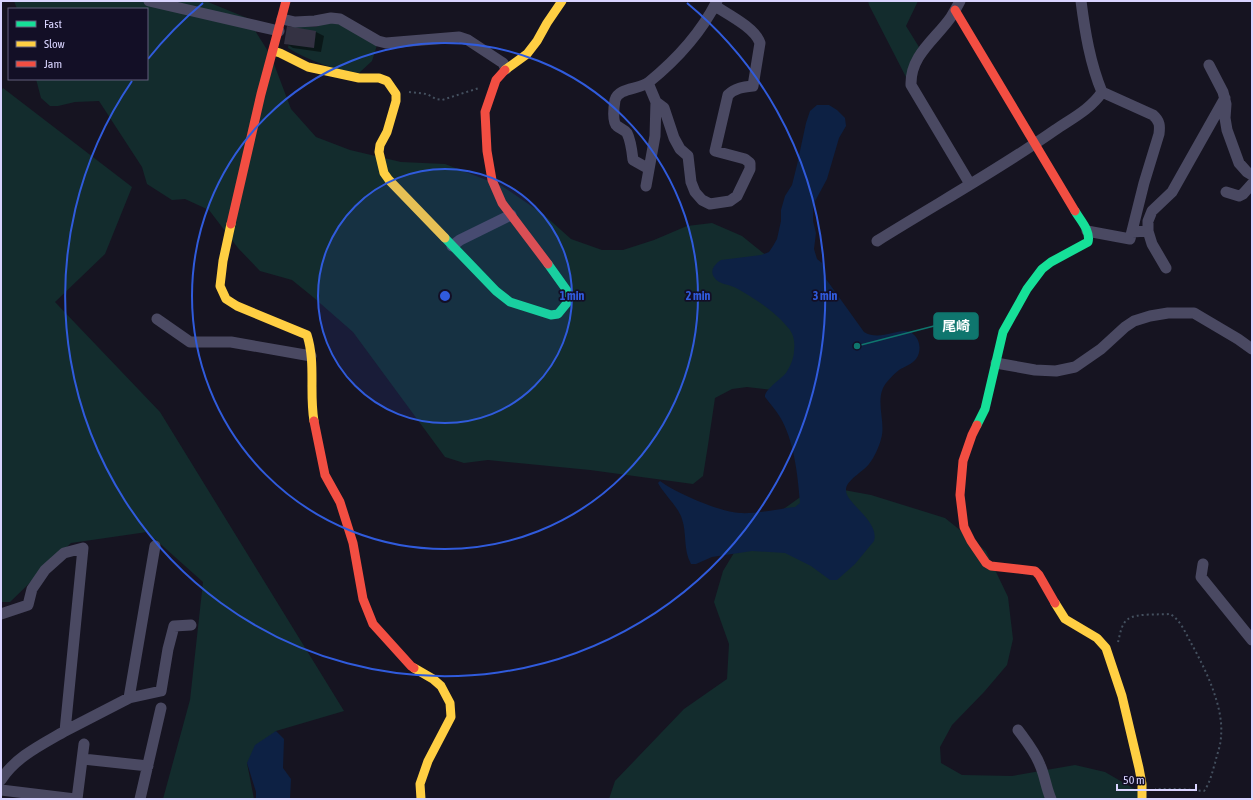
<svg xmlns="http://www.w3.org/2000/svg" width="1253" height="800" font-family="'Asap Condensed','Noto Sans JP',sans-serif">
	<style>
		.green { fill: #132c2d }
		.water { fill: #0d2144 }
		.shadow { fill: #0007 }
		.building { fill: #343243 }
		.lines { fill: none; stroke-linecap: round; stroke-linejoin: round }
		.path { stroke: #44505f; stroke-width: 2; stroke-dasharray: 2 3; stroke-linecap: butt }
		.street { stroke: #4a4962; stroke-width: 11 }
		.fast { stroke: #16e098; stroke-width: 9 }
		.slow { stroke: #ffcf43; stroke-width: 9 }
		.jam { stroke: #f24e42; stroke-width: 9 }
		.ring { fill: none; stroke: #305bdc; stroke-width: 2 }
		.centre { fill: #305bdc; stroke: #130f26; stroke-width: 2 }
		.ring-label { font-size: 12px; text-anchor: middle; font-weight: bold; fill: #305bdc; stroke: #130f26; stroke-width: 3.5; stroke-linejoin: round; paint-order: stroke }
		.leader { fill: none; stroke: #0f766e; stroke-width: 1.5 }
		.callout-dot { fill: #0f766e; stroke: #130f26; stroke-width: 1.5 }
		.callout { fill: #0f766e; stroke: #0f766e; stroke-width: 1.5 }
		.callout-label { font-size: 14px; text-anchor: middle; font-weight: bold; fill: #fff }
	</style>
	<rect width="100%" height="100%" fill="#161421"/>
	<path class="green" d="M14 1 208 2 247 18 271 56 291 109 316 137 350 150 401 162 445 164 502 186 543 214 571 239 602 250H623L654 240 687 226 712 223 742 236 778 265 814 309 798 393 747 387 732 389 715 398 708 445 703 476 693 484 590 470 488 460 464 463 445 457 353 332 313 297 292 280 260 271 238 248 209 210 185 199 172 200 147 184 142 167 99 101 75 102 58 106H50L41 98 36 79H147V9H17Z
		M868 1H918L906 26 919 47 907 79 869 5Z
		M338 22 377 45 372 61 359 73C334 70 310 61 288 48L292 25 316 27 322 24Z
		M3 88 132 187 105 254 55 302 160 412 344 711 276 731 247 763 254 799H163L190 700 203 582 147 532 71 543 10 602H1V91Z
		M833 488 871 495 945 518 986 551 1008 597 1013 639 1007 665 984 692 952 725 940 747 941 763 962 775 1012 776 1075 765 1105 772 1143 794 1147 799H609L615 781 684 709 727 679 729 644 714 602 723 571 743 538 806 493Z"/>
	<path class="water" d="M817 105H829L837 110 845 118 846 126 839 138 827 179 813 205V221L816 233 814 249 817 259 822 263 826 279 864 332C882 343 902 324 913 334 920 339 922 351 916 359 912 364 904 367 899 370 893 375 886 382 883 388 876 404 886 423 881 439 879 447 874 458 869 464 863 472 846 480 846 490 845 503 880 521 874 541L855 564 837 580H830L811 566 785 553 752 551 712 557 696 564H691C683 550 687 533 682 519 679 508 664 494 658 483L660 481C676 493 720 512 740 513 756 514 778 509 795 507L800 503C798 476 794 440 780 417 776 410 770 404 765 397 764 390 780 380 786 373 790 367 794 358 794 351 795 343 794 336 790 330 777 313 756 299 738 289 731 284 718 285 714 277 709 270 716 263 721 260L761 255 769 252 773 246 777 239 781 221V210L785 196 792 185 797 165 806 123 810 111Z
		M276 731 284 739 283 768 291 779 290 799H256V792L247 763 255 745Z"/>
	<path class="shadow" d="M316 32 324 36 321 52 293 48 285 43Z"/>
	<path class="building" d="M287 26 316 31 314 48 284 44Z"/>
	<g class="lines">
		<path class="path" d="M409 92 427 94 436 99 442 100 479 88
			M1118 642C1120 635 1121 624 1128 619 1136 613 1159 615 1170 614 1180 619 1186 634 1191 643 1205 668 1224 707 1221 736 1221 745 1217 754 1215 763 1212 773 1210 783 1204 791L1182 789H1155"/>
		<path class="street" d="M149 1 279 31
			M960 1C957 7 954 12 951 17 936 39 910 55 911 85L970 184
			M1081 1C1085 32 1090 63 1102 92L1153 115C1160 121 1160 126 1159 134L1144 183 1130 239 1087 231
			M282 19 295 22 315 21 331 18 340 19 378 41 386 43 459 37 468 40 503 63 506 69
			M1209 65 1223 92 1226 104 1225 118 1227 130 1239 163 1247 172 1252 175
			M648 83 656 102 664 108 674 138 680 149 688 156 691 182 695 192 702 200 710 204 730 201 737 196 750 169V163L745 159 715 151 728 95C735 88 743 87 753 86L760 43C755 28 729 15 715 6
			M649 169 633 160C632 151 631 141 627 133 625 130 621 129 617 126 612 122 614 106 615 100 619 87 639 90 649 82 676 60 701 33 717 1
			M646 186 655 136 656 102
			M1226 192 1239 196 1243 194 1252 184
			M1148 231 1152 244 1166 268
			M1132 232 1148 231V221L1152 211 1172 192 1225 98
			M877 241C936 204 998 170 1055 130 1071 119 1091 109 1102 92
			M452 246 460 240 511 215
			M157 319 190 342H231L311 356
			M996 363 1035 370 1056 371 1075 367 1101 349 1125 327 1134 321 1150 316 1168 313H1194L1238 339 1252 349
			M1203 564 1201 577 1252 640
			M1 614 28 605 32 589 45 570 64 553 83 548 65 731C43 744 15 757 1 780
			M129 698 155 546
			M1018 730C1026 741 1035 752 1040 765 1045 776 1046 788 1051 799
			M65 731 129 698 161 691 168 649 174 626 191 625
			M83 759 148 766
			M1 790 75 799
			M77 799 84 744
			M140 799 161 708"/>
		<path class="fast" d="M445 238 496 291 510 302 551 315 558 314 567 303 568 292 548 264
			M977 425 985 409 1003 332 1027 289 1042 269 1051 262 1088 242C1091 231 1080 220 1075 211"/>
		<path class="slow" d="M273 51 280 53 308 67 359 78H379L387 81 396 94V101L387 132 380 145 379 152 384 173 389 180 445 238
			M505 70 527 54 537 41 547 23 562 1
			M231 224 223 261 220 286 226 299 237 306 307 335C316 363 309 393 314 421
			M1055 603 1065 619 1097 638 1106 648 1122 696 1139 768 1142 784V799
			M414 668 433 679 441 686 450 703 451 717 428 761 420 784 421 799"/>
		<path class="jam" d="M955 10 1075 211
			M505 70 496 80 485 112 487 151 492 180 502 203 548 264
			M231 224 261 94 286 1
			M314 421 325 475 340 502 353 543 363 599 373 624 411 666 414 668
			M977 425 972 435 963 461 960 495 964 527 971 541 986 563 991 566 1035 571 1039 575 1055 603"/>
	</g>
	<circle cx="445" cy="296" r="127" fill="#305bdc" fill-opacity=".12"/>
	<g class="ring">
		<circle cx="445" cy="296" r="127"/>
		<circle cx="445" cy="296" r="253"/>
		<path d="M148 59A380 380 0 0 1 203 3M687 3A380 380 0 1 1 132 81"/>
	</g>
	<circle cx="445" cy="296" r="6" class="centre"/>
	<g class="ring-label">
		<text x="572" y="300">1 min</text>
		<text x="698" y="300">2 min</text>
		<text x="825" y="300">3 min</text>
	</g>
	<path class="leader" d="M857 346L934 326"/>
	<circle class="callout-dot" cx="857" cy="346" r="4"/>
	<rect class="callout" x="934" y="313" width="44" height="26" rx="4"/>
	<g class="callout-label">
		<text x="956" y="331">尾崎</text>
	</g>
	<rect width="1253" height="800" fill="none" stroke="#d9d4ff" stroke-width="4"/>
	<rect x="8" y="8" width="140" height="72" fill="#130f26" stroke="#625e7d"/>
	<rect x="16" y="21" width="20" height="6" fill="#16e098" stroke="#625e7d"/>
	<text x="44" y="28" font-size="12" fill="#d9d4ff">Fast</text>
	<rect x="16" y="41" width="20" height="6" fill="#ffcf43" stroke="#625e7d"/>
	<text x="44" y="48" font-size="12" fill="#d9d4ff">Slow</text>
	<rect x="16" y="61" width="20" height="6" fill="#f24e42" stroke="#625e7d"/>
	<text x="44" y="68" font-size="12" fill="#d9d4ff">Jam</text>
	<path d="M1117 784v6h79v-6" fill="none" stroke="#d9d4ff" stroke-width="2"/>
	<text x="1123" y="784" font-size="12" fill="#d9d4ff" stroke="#130f26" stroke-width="3" paint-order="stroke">50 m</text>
</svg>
